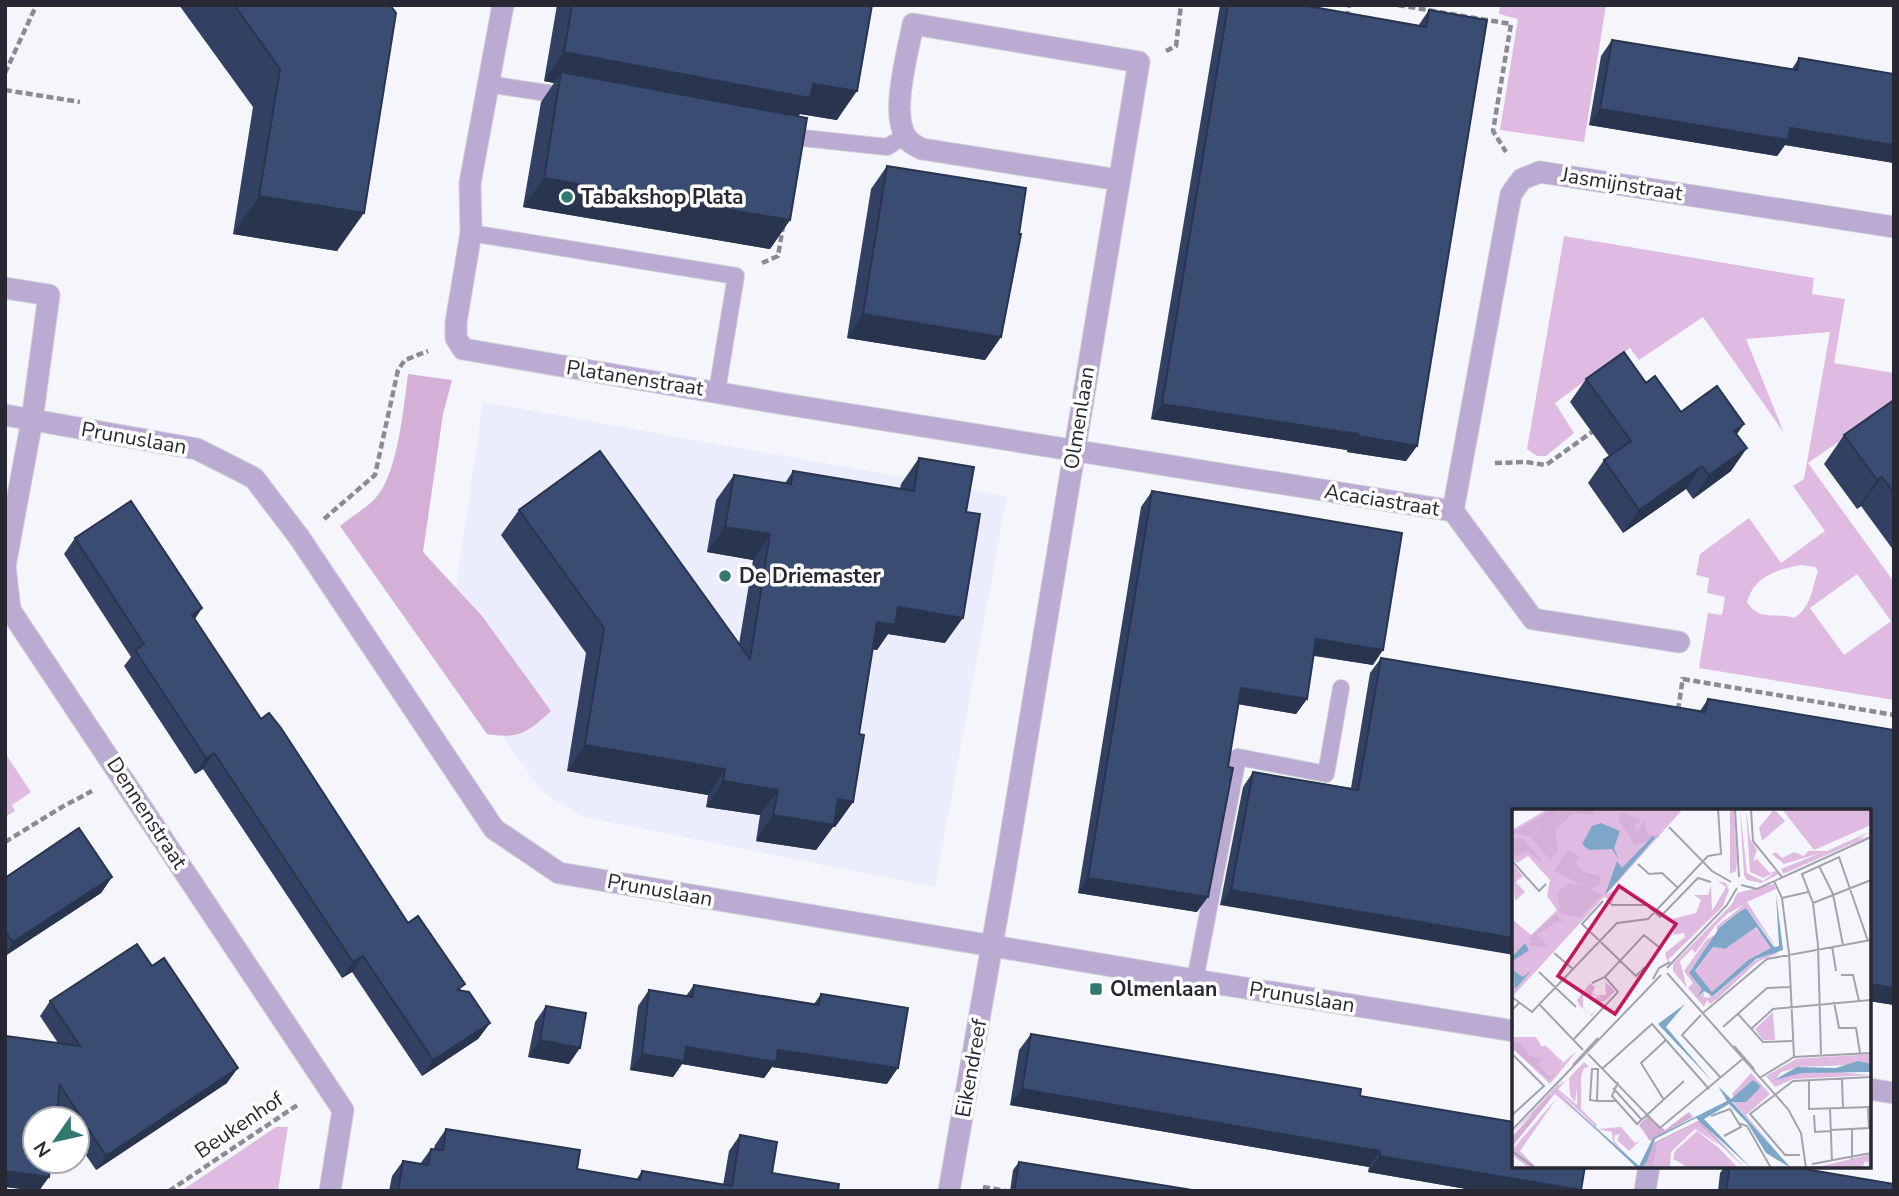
<svg xmlns="http://www.w3.org/2000/svg" width="1899" height="1196" font-family="'Nunito Sans',sans-serif">
	<style>
		.built { fill: #ebecfc }
		.green { fill: #dfbbe2; fill-rule: evenodd }
		.forest { fill: #d4b0d7 }
		.lines { fill: none; stroke-linecap: round; stroke-linejoin: round }
		.lane-casing { stroke: #d0d0d8; stroke-width: 18 }
		.street-casing { stroke: #d0d0d8; stroke-width: 23 }
		.path { stroke: #8b8b94; stroke-width: 4.5; stroke-dasharray: 7 3.5; stroke-linecap: butt }
		.lane { stroke: #bbabd2; stroke-width: 16 }
		.street { stroke: #bbabd2; stroke-width: 21 }
		.wall { fill: #324161 }
		.shaded-wall { fill: #29354f }
		.building { fill: #3a4c71; stroke: #29354f; stroke-width: 2 }
		.poi-dot { fill: #31786f; stroke: #fff; stroke-width: 2.5 }
		.labels { text-anchor: middle; dominant-baseline: central; stroke-width: 7; stroke-linejoin: round; paint-order: stroke }
		.street-label { font-size: 21px; fill: #282834; stroke: #fff }
		.poi-label { font-size: 21px; font-weight: bold; fill: #282834; stroke: #fff; text-anchor: start }
		.inset-road { fill: none; stroke: #a3a3ac; stroke-width: 2 }
		.view { fill: #c2185b; fill-opacity: 0.15; stroke: #c2185b; stroke-width: 3.5 }
		.inset-edge { fill: none; stroke: #282834; stroke-width: 3.5 }
	</style>
	<rect width="100%" height="100%" fill="#f5f5fc"/>
	<path class="built" d="M483 402 1007 496 935 887 584 817 542 792 446 656Z"/>
	<path class="green" d="M1500 5H1606L1584 142 1500 130 1518 19 1499 14Z
		M1564 236 1814 278 1812 294 1845 299 1834 363 1894 373V404L1808 463 1894 582V700L1699 668 1708 613 1722 615 1725 597 1707 593 1709 578 1696 575 1700 554 1749 518 1781 563 1825 531 1793 486 1804 479 1830 332 1746 339 1784 433 1703 317 1639 360 1630 348 1555 403 1574 433 1546 456H1537L1527 449ZM1801 565 1815 567 1818 571C1812 588 1811 608 1794 618 1775 611 1761 623 1747 602 1755 575 1777 570 1801 565ZM1857 574 1891 621 1844 655 1810 608Z
		M5 753 31 792 12 805 15 811 5 817Z
		M276 1127H288L278 1191H181Z"/>
	<path class="forest" d="M408 374 452 380 443 414 423 552 482 616 551 711C527 733 519 739 487 734L340 526C352 516 369 507 378 495 398 470 404 405 408 374Z"/>
	<g class="lines">
		<g class="lane-casing">
			<path id="lane" d="M487 84 567 96
				M785 136 887 147 905 136
				M471 233 736 276 717 391
				M1195 980 1238 757 1326 774 1341 688"/>
		</g>
		<g class="street-casing">
			<path id="street" d="M503 5 470 183 471 233 456 322V338L463 349 778 403 1453 511 1533 619 1679 642
				M5 288 49 295 32 420 5 566 10 610 343 1110 330 1191
				M5 415 197 449 254 478 299 537 494 829 559 873 1195 980 1514 1031
				M1453 511 1511 194 1522 179 1540 172 1894 227
				M1869 1089 1894 1093
				M949 1191 1006 865 1139 62 913 24C908 52 891 111 905 135 909 143 915 146 922 149L1119 180
				M1645 1191 1649 1166"/>
		</g>
		<path class="path" d="M1398 5 1511 24 1493 131 1506 152
			M1347 18 1349 5
			M1166 51 1176 46 1181 5
			M5 73 36 6
			M5 90 80 102
			M762 263 778 256 783 226
			M1495 463 1526 462 1546 465 1592 432
			M324 519 375 475 398 370 405 360 428 351
			M1683 679 1894 715
			M1678 710 1683 677
			M5 842 62 807 92 791
			M983 1187 1006 1191
			M169 1191 299 1104"/>
		<use href="#lane" class="lane"/>
		<use href="#street" class="street"/>
	</g>
	<path class="wall" d="M179 5H390L337 251 233 234 253 107Z
		M557 5H872L837 120 800 114 798 116 790 220 770 249 523 207 541 102 554 83 544 81Z
		M1220 5H1302L1418 26 1429 10 1417 446 1406 461 1347 452V450L1151 419Z
		M1612 40 1792 69 1799 58 1894 163 1785 145 1777 156 1589 125 1601 56Z
		M887 166 1001 337 985 360 847 338 871 189Z
		M1586 379 1646 383 1681 412 1737 435 1731 471 1693 499 1686 489 1623 533 1588 483 1604 460 1609 456 1570 402Z
		M1894 400V551L1861 506 1857 509 1824 464 1844 435Z
		M919 458 945 643 888 634 877 650 872 649 859 734 853 802 835 827H833L816 850 756 841 760 815 706 807 708 795 567 771 586 653 501 535 519 510 739 644 753 560 707 552 716 500 734 475 785 483 793 471 900 489 901 484Z
		M1152 491 1373 665 1314 656 1307 699 1296 714 1239 704 1197 912 1078 893 1141 507Z
		M75 538 202 608 195 619 261 719 408 923 461 990 490 1023 478 1039 422 1076 352 972 342 978 203 769 195 774 124 666 131 657 64 554Z
		M1381 658 1700 711 1708 699 1894 730V1005L1869 1001V811L1220 905 1243 787 1253 772 1351 788 1370 673Z
		M112 877 101 893 5 956V878Z
		M694 985 814 1004 821 994 887 1084 772 1067 764 1078 682 1064 673 1077 630 1070 638 1006 649 990 686 996Z
		M50 1001 227 1083 96 1170 77 1142V1119H62L57 1111 39 1191 5 1187V1036L58 1043 40 1016Z
		M546 1006 569 1064 528 1057 535 1022Z
		M1031 1034 1360 1096 1581 1191H1478L1368 1172 1369 1167 1010 1105 1019 1050Z
		M446 1129 577 1169 636 1180 642 1171 723 1185 729 1151 740 1135 772 1173 838 1191H389L392 1176 403 1161 420 1164 431 1149H434L435 1145Z
		M1019 1162 1191 1191H1010L1013 1170Z
		M1725 1166H1730L1894 1191H1718L1720 1173Z"/>
	<path class="shaded-wall" d="M564 52 813 84 857 91 837 120 800 114 791 127 561 72 554 83 544 81Z
		M1600 109 1790 128 1894 145V163L1785 145 1777 156 1589 125Z
		M544 178 790 220 770 249 523 207Z
		M259 196 364 213 337 251 233 234Z
		M863 314 1001 337 985 360 847 338Z
		M1162 404 1358 434 1347 450 1151 419Z
		M1744 424 1728 447 1734 431Z
		M1358 436 1417 446 1406 461 1347 452Z
		M1747 448 1731 471 1693 499 1709 475Z
		M1702 466 1686 489 1623 533 1639 510Z
		M1882 477 1861 506 1857 509 1877 480Z
		M725 527 770 534 753 560 707 552Z
		M898 607 963 618 945 643 888 634 877 650 859 647 877 622Z
		M202 608 191 624 192 615Z
		M1316 639 1383 650 1373 665 1306 654Z
		M1241 688 1307 699 1296 714 1231 703Z
		M585 745 725 769 708 795 567 771Z
		M214 753 203 769 195 774 206 758Z
		M723 781 778 790 760 815 706 807Z
		M838 799 853 802 835 827H833L816 850 756 841 773 815Z
		M112 877 101 893 5 956V954L13 942Z
		M1088 878 1208 897 1197 912 1078 893Z
		M1231 890 1514 938V955L1220 905Z
		M363 956 352 972 342 978 353 962Z
		M1869 984 1894 988V1005L1869 1001Z
		M490 1023 478 1039 422 1076 433 1060Z
		M540 1040 580 1048 569 1064 528 1057Z
		M686 1047 778 1050 898 1068 887 1084 772 1067 764 1078 682 1064 673 1077 630 1070 642 1054Z
		M238 1068 227 1083 96 1170 106 1156Z
		M1022 1089 1380 1151 1369 1167 1010 1105Z
		M1380 1156 1581 1190 1478 1191 1368 1172Z
		M5 1171 49 1177 39 1191 5 1187Z"/>
	<path class="building" d="M234 5H390L396 13 364 213 259 196 280 69Z
		M572 5H872L857 91 813 84 810 98 564 52Z
		M1228 5H1302L1426 27 1429 10 1487 20 1417 446 1358 436V434L1162 404Z
		M1612 40 1797 70 1799 58 1894 74V145L1790 128 1788 140 1600 109Z
		M561 72 807 118 790 220 544 178Z
		M887 166 1026 188 1019 234H1021L1001 337 863 314Z
		M1624 352 1646 383 1655 376 1681 412 1717 386 1744 424 1734 431 1747 448 1709 475 1702 466 1639 510 1604 460 1631 441 1586 379Z
		M1894 400V493L1882 477 1877 480 1844 435Z
		M600 451 750 659 770 534 725 527 734 475 791 484 793 471 914 491 919 458 974 467 966 512 980 514 963 618 898 607 895 625 877 622 859 734 864 735 853 802 838 799 834 825 773 815 778 790 723 781 725 769 585 745 604 628 519 510Z
		M1152 491 1402 533 1383 650 1316 639 1307 699 1241 688 1228 767 1233 768 1208 897 1088 878Z
		M131 501 202 608 192 615 261 719 269 713 281 728 408 923 418 916 465 984 457 990 469 992 490 1023 433 1060 363 956 353 962 214 753 206 758 135 650 144 644 75 538Z
		M1381 658 1705 712 1708 699 1894 730V988L1869 984V811H1514V938L1231 890 1253 772 1358 790Z
		M79 828 112 877 13 942 5 931V878Z
		M137 944 152 966 164 958 238 1068 106 1156 60 1085 56 1119H35V1161H51L49 1177 5 1171V1036L80 1046 50 1001Z
		M694 985 819 1005 821 994 908 1008 898 1068 778 1050 776 1062 686 1047 684 1061 642 1054 649 990 692 997Z
		M546 1006 586 1013 580 1048 540 1040Z
		M1031 1034 1361 1089 1360 1096 1514 1122V1166H1585L1581 1190 1380 1156V1151L1022 1089Z
		M446 1129 580 1150 577 1169 640 1180 642 1171 732 1186 740 1135 777 1142 772 1173 839 1184 838 1191H398L403 1161 428 1165 431 1149 443 1150Z
		M1019 1162 1192 1190 1014 1191Z
		M1730 1166H1787L1894 1184V1191H1726Z"/>
	<g class="poi-dot">
		<circle cx="567" cy="197" r="7"/>
		<circle cx="725" cy="576" r="7"/>
		<rect x="1089" y="982" width="14" height="14" rx="3.5"/>
	</g>
	<g class="labels">
		<g class="street-label">
			<text transform="translate(1622 184) rotate(9)">Jasmijnstraat</text>
			<text transform="translate(635 378) rotate(9)">Platanenstraat</text>
			<text transform="translate(1079 418) rotate(-81)">Olmenlaan</text>
			<text transform="translate(134 438) rotate(10)">Prunuslaan</text>
			<text transform="translate(1382 500) rotate(9)">Acaciastraat</text>
			<text transform="translate(147 813) rotate(57)">Dennenstraat</text>
			<text transform="translate(660 890) rotate(10)">Prunuslaan</text>
			<text transform="translate(1302 997) rotate(9)">Prunuslaan</text>
			<text transform="translate(971 1068) rotate(-80)">Eikendreef</text>
			<text transform="translate(239 1125) rotate(-34)">Beukenhof</text>
		</g>
		<g class="poi-label">
			<text x="581" y="197">Tabakshop Plata</text>
			<text x="739" y="576">De Driemaster</text>
			<text x="1110" y="989">Olmenlaan</text>
		</g>
	</g>
	<g transform="translate(1512 809)">
		<rect width="359" height="359" fill="#f5f5fc"/>
		<path d="M36 0H171L94 86 102 81 101 93 92 88 0 188V110L19 126 45 101 35 87 38 71 16 47 5 54 0 51V21ZM218 0H222L225 52 224 62 218 65ZM228 0 235 64 251 72 263 63 251 69 238 63 234 0 238 30 245 41 241 52 245 50 258 64 264 62 267 65 249 74 235 71 232 66ZM262 0 273 12 250 32 247 19ZM270 0H359V16L302 41ZM359 22 346 30 358 27 271 65 269 60 308 44 272 55 260 45 264 43 270 49 282 43 292 47 296 42H315ZM0 54 11 67 4 73 13 83 3 92ZM206 72 214 74 217 81 211 97 155 152 153 144 173 128 172 124 161 126 164 116 174 113 163 116 160 110 184 104 189 91 182 86H196L199 76 200 102 214 78ZM262 75 264 80 235 93 264 138 234 99 227 103 208 118 207 123 179 160 178 165 191 180 186 189 193 182 191 188 199 189 196 185 202 187 240 153 262 142 265 141 266 144 245 153 205 190 198 195 195 191 192 198 176 179 181 174 172 162 195 130 205 125V117L232 96 215 105 203 117 183 144 180 140 168 152 175 179 161 162V155L220 95 225 84ZM243 118 260 139 236 151 200 183 183 163 201 138 213 140ZM93 173 103 182 93 192 84 194V186L71 187V199L78 206 84 202 79 207 68 197 65 191 78 174 83 178 80 185H83L90 191 86 186H94ZM261 203 263 231H251L243 220ZM0 228H24L30 238 33 236 51 253 47 257 65 242 38 275 0 239ZM359 245V255L287 258 269 263 263 271 278 264 314 262 359 266 281 270 263 278 254 267 284 250ZM72 253 77 258 72 259 69 268V300L85 316 84 318 45 281 82 319 43 285 0 324 52 269 46 277 55 271 46 280 65 296V278L63 293 58 286 57 269ZM239 264 258 285 234 306 271 350 220 292 234 293 249 277 241 271 222 288 220 285ZM45 289 8 342 25 359H17L0 346V341ZM185 314 207 336 183 320 159 343 158 359H141L146 334ZM109 318 123 334 128 332 117 342 105 331 108 325 103 326 102 332 116 347 101 333 100 323 86 320ZM185 322 207 339 226 359H177L161 350 163 342ZM359 345V355L354 351 359 358 353 352 350 359H302Z" fill="#dfbbe2"/>
		<path d="M41 0H53L33 16 55 0H81L83 6 62 4 43 21 46 42 38 51 19 28 30 17 18 27 0 24ZM110 3 129 11 122 16 126 22 132 11 135 24 148 28 123 36 106 10ZM11 29 30 52V54L15 42 5 47 0 44V30ZM56 41 67 47 64 55 72 63 88 67 87 76 78 80 90 86 67 109 49 104 45 83 59 74 74 78 42 62ZM44 105 52 115 46 112 25 126 37 138 18 137 20 131H15ZM0 234H8L18 247 30 249 26 256 37 267 46 264 37 271 0 239ZM38 286 40 288 0 338V328ZM177 303 181 308 138 332 127 316 136 307 153 321ZM188 311 233 359 185 314 146 334 141 359H130L139 335Z" fill="#d4b0d7"/>
		<path d="M89 14 108 22 102 39 107 51 100 40 77 41 70 35 80 17ZM141 27 143 29 93 86 105 52 110 59ZM264 85 271 141 244 150 201 187 192 182 185 189 190 180 177 164 208 118 227 103 234 99 262 138 267 137ZM244 118 259 139 236 151 200 183 183 162 201 138 213 140ZM13 134 17 141 1 152 2 162 11 168 20 161 3 180 0 148ZM173 195 154 218 200 272 146 215ZM346 252 359 255V263L289 264 262 271 285 258 324 259ZM241 271 249 277 245 282 234 293H220L279 359 254 344 236 315 217 295 192 310 239 359 184 309 143 330 135 352 130 359H125L44 283 127 357 141 329 215 292 206 277 219 290Z" fill="#7da6c7" fill-rule="evenodd"/>
		<path class="inset-road" d="M223 0 227 68M239 0 241 32 270 68M157 18 200 62 219 73M0 52 27 82 34 75M126 55 137 65 150 64 166 79M307 57 321 85 331 136M262 72 270 89 277 144 282 248M229 76 245 80 359 28M270 89 296 83M95 91 100 96H135L148 108 186 69 199 73M91 92 70 115 124 167 133 158M301 94 359 71M320 137 324 162M42 144 61 160M155 159 215 96 225 79M27 163 64 198M155 164 276 300 289 324 294 359M329 166H341L347 192M141 170 147 159 158 153M80 174 93 168 132 126 148 139M0 188 20 203 105 114 136 110 196 47 209 45 206 0M322 193 327 219H344L348 244M28 196 71 241M191 204 255 150 359 131M226 205 251 233 280 232M189 206 170 226 209 269M211 218 255 179 278 178M1 220 0 201 7 194M239 220 261 200 359 191M61 231 106 183 93 168M222 237 242 260M0 245 32 277 0 306M76 245 148 319 233 248M309 245 306 136 301 94 290 65 327 48 356 132M61 256 86 229M91 259 140 215 197 280M249 268 282 248 359 244M330 270 331 299M297 272V300L359 298M106 273 100 287 125 315 172 272M101 279 130 311M152 291 129 254 154 231M85 292 78 291 80 260H86L85 292H104M318 299 320 353M302 306 303 323 319 322M199 307 218 300 229 318 212 327M226 314 235 317 259 359M340 320V350M0 321 149 166M319 321 357 319 356 298M0 342 23 359M288 346H273L238 305 281 272 359 268M300 355 359 344"/>
		<path class="view" d="M107 77 164 115 103 205 46 167Z"/>
		<rect width="359" height="359" class="inset-edge"/>
	</g>
	<rect width="1899" height="1196" fill="none" stroke="#282834" stroke-width="14"/>
	<g transform="translate(56 1140) rotate(236)"><circle r="33" fill="#ffffff" stroke="#a9a9ae" stroke-width="2"/>
	<path d="M0-5L12 26L0 18L-12 26Z" fill="#31786f"/>
	<text y="-10" font-size="19" font-weight="bold" text-anchor="middle" fill="#282834">N</text>
	</g>
</svg>
